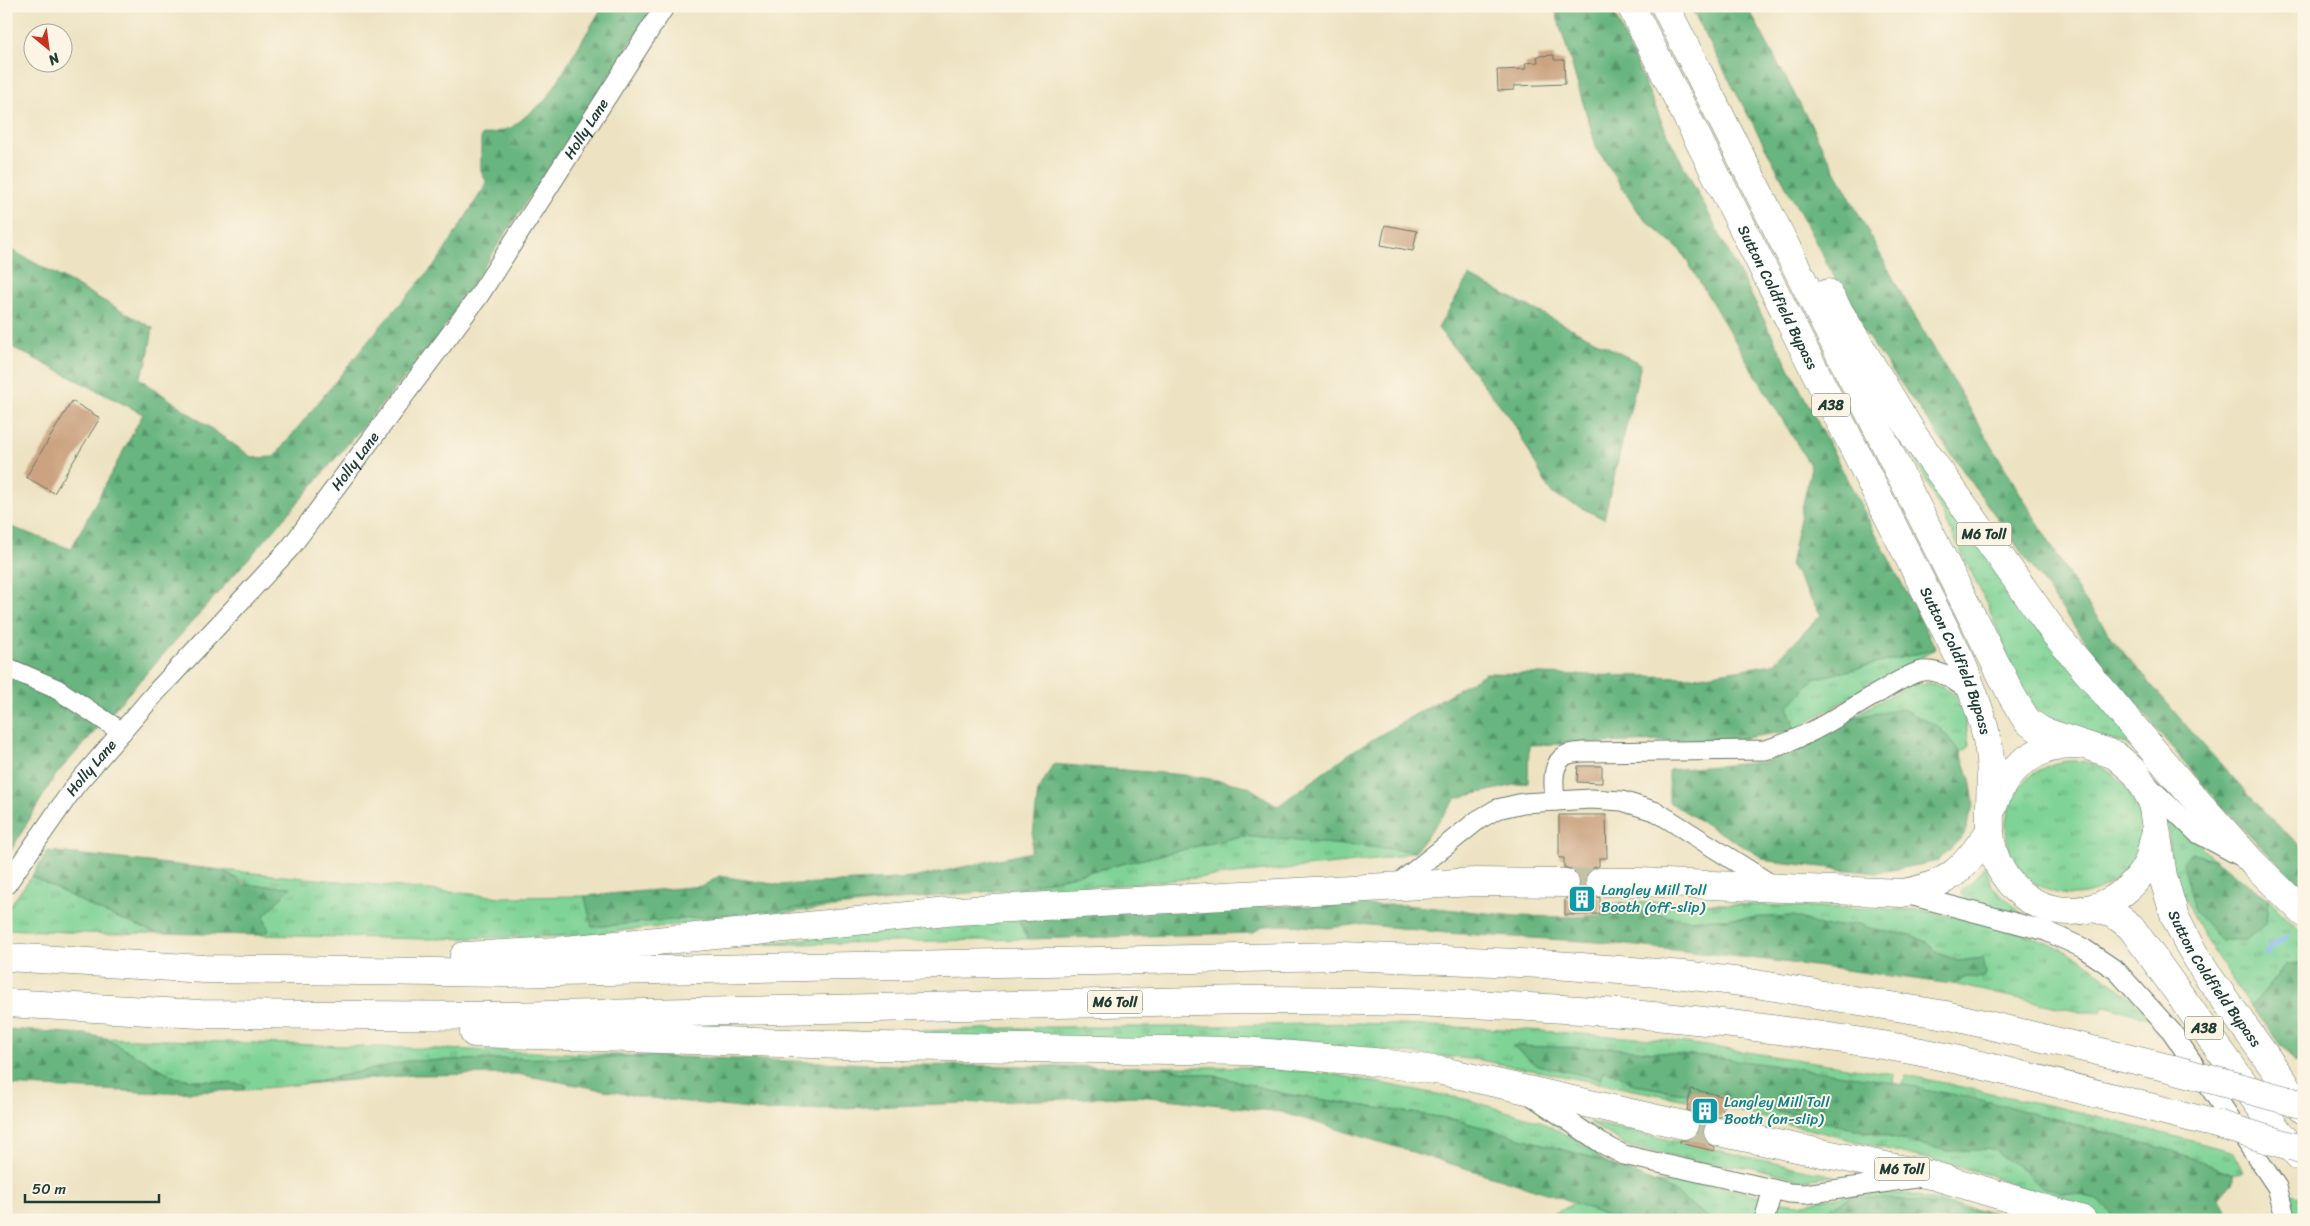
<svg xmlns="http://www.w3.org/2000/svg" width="2310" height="1226" font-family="Sriracha,sans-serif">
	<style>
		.grass { fill: url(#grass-tufts); stroke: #4f8865 }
		.forest { fill: url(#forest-firs); stroke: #43795a }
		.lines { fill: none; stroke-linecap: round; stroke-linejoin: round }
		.stream { stroke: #85b8f2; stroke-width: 5.5 }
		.building { fill: #cba381 }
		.highway-tunnel { stroke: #c4c2a6; stroke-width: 28; stroke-dasharray: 28 14; stroke-linecap: butt }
		.minor-casing { stroke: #677766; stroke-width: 21 }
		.highway-casing { stroke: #677766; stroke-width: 29 }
		.minor { stroke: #fff; stroke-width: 19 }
		.highway { stroke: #fff; stroke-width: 28 }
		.highway-bridge-casing { stroke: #677766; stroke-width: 29; stroke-linecap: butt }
		.highway-bridge { stroke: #fff; stroke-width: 28 }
		.labels { text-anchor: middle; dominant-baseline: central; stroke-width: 4; stroke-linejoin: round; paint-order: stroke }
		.shield { fill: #fcf5e5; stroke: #617469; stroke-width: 1 }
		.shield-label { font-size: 14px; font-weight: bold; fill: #1f3d34 }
		.street-label { font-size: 15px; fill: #1f3d34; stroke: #fcf5e5 }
		.culture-label { font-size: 15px; fill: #0d838f; stroke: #fcf5e5; text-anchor: start }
	</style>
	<defs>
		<pattern id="grass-tufts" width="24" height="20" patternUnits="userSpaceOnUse" patternTransform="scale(1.25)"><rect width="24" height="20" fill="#7fd396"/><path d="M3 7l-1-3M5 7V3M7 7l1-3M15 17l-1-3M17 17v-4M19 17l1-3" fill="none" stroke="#67ac7b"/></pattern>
		<pattern id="forest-firs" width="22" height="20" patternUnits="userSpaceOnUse" patternTransform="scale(1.25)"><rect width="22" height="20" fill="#67b57f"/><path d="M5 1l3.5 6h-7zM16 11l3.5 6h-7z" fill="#549469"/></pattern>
	</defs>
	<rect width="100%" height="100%" fill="#fcf5e5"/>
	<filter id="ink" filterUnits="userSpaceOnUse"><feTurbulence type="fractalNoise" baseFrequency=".02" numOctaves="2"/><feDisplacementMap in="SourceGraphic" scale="10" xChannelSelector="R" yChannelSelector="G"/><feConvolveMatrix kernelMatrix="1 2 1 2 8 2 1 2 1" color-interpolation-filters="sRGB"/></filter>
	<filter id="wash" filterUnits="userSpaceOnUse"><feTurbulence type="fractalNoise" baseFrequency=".0096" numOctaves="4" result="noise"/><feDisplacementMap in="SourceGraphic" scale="20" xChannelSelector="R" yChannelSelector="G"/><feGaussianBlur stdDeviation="1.12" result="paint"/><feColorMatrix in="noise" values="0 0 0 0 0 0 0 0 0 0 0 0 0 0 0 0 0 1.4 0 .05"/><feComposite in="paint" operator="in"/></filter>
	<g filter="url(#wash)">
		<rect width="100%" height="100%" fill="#ede3c3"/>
		<path class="grass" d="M1902 432 2218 837 2199 825 2148 765 2127 744 2059 725 2042 715 2024 698 1988 606Z
			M1936 649 1811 720 1795 730 1787 708 1813 679Z
			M1928 683C1964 687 1965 717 1969 746L1961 753 1939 727 1846 720 1909 685Z
			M2006 828a67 67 0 1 1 134 0a67 67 0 1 1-134 0Z
			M2167 812 2215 860 2191 853 2266 923 2268 899 2304 935V962L2286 965 2251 1007C2221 963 2189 919 2173 866 2168 849 2169 830 2167 812Z
			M1241 836 1415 851 1386 859 1125 885 1015 889Z
			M1985 865 1992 886 2024 915 1966 901 1961 894 1963 889 1971 884Z
			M222 870 502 897 585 896 592 927 954 894 576 936 425 939 256 935 268 931 264 916 290 887 249 885Z
			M32 876 98 910 156 933 107 934 6 929V911Z
			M1654 902 1922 910 1995 925 2048 942 2083 960 2129 996 2153 1019 2105 1006 2102 1012H2080L1953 984 1966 977 1958 961 1936 952 1926 942 1911 935 1878 931 1859 924 1823 927 1794 916 1689 920 1643 912 1604 915V904Z
			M1022 916 1019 922 1028 939 747 945Z
			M1356 1023 1527 1030 1665 1040 1894 1074 1893 1083 1714 1057 1611 1048 1513 1047 1601 1079 1603 1071 1618 1074 1634 1085 1688 1094 1686 1100 1480 1060 1308 1044 809 1034 1047 1027H1166Z
			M104 1038 653 1056 408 1061 305 1084 244 1090V1085L177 1078Z
			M1160 1067H1258L1337 1075 1469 1100 1539 1121 1579 1141 1604 1161 1452 1119 1285 1094 1221 1077Z
			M1906 1075 2089 1114 2234 1152 2243 1172 2233 1174C2127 1134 2015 1107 1903 1085Z
			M1728 1100 1948 1151 1994 1149 2006 1159 2023 1169 2041 1187 2098 1199 2117 1220H2100L1990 1175 1729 1109Z
			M1589 1122 1834 1176 1798 1181 1789 1176 1754 1168 1698 1162 1630 1147Z
			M1655 1183 1710 1184 1761 1196 1757 1220H1711L1672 1190Z
			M1855 1194H1908L2005 1215 1898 1199 1822 1214 1807 1220H1770L1775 1201 1798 1204Z
			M2290 1194 2304 1197V1220H2289Z
			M1575 1203 1616 1220H1541Z"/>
		<path class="forest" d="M603 6H655L433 344 289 513 54 777 6 859V525L71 549 143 414 6 344V247L153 328 147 362 139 378 253 458 274 457 379 328 438 261 487 183 481 171V136L511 128 547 99Z
			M1554 6H1611L1668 136 1936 649 1813 679 1788 708 1795 730 1740 739 1529 745 1528 782 1457 798 1415 851 1241 836 1015 889 592 927 585 896 703 886 719 876 780 885 913 878 1031 852 1038 792 1053 764 1184 775 1223 781 1247 786 1278 806 1353 751 1486 673 1694 677 1773 664 1821 615 1790 565 1811 467 1681 251 1642 217 1597 149Z
			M1690 6H1747L1901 293 2080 594 2119 647 2195 736 2270 818 2304 849V890L2223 808 2099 661 1862 329Z
			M1469 276 1641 364 1604 519 1551 493 1512 420 1438 328Z
			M1903 709 1939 727 1961 753 1970 779 1974 803 1964 835 1938 861 1876 873 1768 861 1669 802V770L1764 762 1800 745 1849 718Z
			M48 851 222 870 245 885 291 887 264 916 269 931 256 935 156 933 98 910 32 876Z
			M2191 853 2215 860 2268 899 2266 923 2246 940H2220L2195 911 2183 863Z
			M1405 905 1516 916 1577 917 1643 912 1689 920 1795 916 1823 927 1859 924 1878 931 1911 935 1926 942 1936 952 1957 961 1983 958 1986 973 1984 978 1966 977 1953 984 1767 960 1599 942 1446 933 1360 924 1329 928 1290 925 1264 926 1252 933 1028 939 1019 922 1022 916 1172 907Z
			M2304 962V1065L2295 1062 2251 1007 2286 965Z
			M6 1029 85 1034 104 1038 177 1078 245 1085 244 1090 163 1093 6 1085Z
			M1512 1046 1611 1048 1714 1057 1873 1079 1982 1100 2173 1151 2233 1174V1182L2219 1198 2229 1216 2254 1220H2117L2098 1199 2041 1187 2023 1169 2006 1159 1994 1149 1948 1151 1744 1102 1634 1085 1618 1074 1603 1071 1601 1079 1537 1065Z
			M653 1056 901 1065 1160 1067 1221 1077 1285 1094 1452 1119 1604 1161 1672 1190 1711 1220H1616L1560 1197 1281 1112 1140 1096 766 1111 642 1097 517 1074 413 1075 305 1084 408 1061Z
			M1851 1197C1890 1198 1928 1202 1967 1209 1984 1212 2001 1214 2017 1220H1807Z"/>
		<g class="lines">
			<path class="stream" d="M2267 954 2271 947 2286 937"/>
		</g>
		<g id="blocks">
			<path class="building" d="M1554 55V60H1564L1565 84 1514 86V90L1498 91 1497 70 1526 69 1525 63 1538 62 1537 56Z
				M1385 225 1417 231 1413 251 1381 245Z
				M72 401 100 418 54 493 26 477Z
				M1578 766H1602V783L1577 782Z
				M1559 815H1606L1607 858H1599V866L1593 868 1587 874 1584 882 1587 890 1593 896 1600 898V914L1565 915V899L1572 897 1578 891 1581 883 1579 876 1573 870 1564 867V858H1559Z
				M1691 1089 1726 1097 1721 1117H1713L1706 1122 1703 1128V1137L1708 1144 1715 1147 1714 1151 1680 1143V1140H1688L1695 1136 1699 1129V1121L1695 1114 1687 1110Z"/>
		</g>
	</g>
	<g filter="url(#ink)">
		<use href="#blocks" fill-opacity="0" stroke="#677766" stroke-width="1"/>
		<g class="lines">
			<path class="highway-tunnel" d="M1565 883 1600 882
				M1684 1125 1718 1132"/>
			<g class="minor-casing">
				<g id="minor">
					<path d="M6 667 57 689 122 732"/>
					<path d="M2148 785 2197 833 2238 855"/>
					<path d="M1555 801C1554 786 1550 764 1566 755 1570 753 1577 753 1582 752L1765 750C1806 739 1841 714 1878 693 1891 686 1907 674 1922 671 1941 668 1959 684 1973 694"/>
					<path id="s1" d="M6 885 75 786 158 690 290 548 478 297 665 6"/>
					<path d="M1394 887 1478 820 1497 809 1523 803 1591 799 1622 801 1657 812 1774 886"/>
					<path d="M1906 894 2046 931 2083 948 2117 971 2172 1032 2277 1187 2284 1213 2282 1220"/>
					<path d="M1532 1096 1601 1143 1624 1155 1789 1193 1805 1194 1916 1178"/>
					<path d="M1764 1220 1773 1189"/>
				</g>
			</g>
			<g class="highway-casing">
				<g id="highway">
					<path id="s2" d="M1631 6 1961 661C1973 692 1987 726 1990 759 1992 783 1989 807 1990 831 1993 885 2040 922 2092 908 2114 903 2137 884 2147 864 2151 856 2152 844 2155 835"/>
					<path id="s3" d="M1665 6 2012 696 2027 721 2042 731 2115 755 2137 774 2152 801 2163 877 2175 917 2189 945 2206 973 2304 1110"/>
					<path d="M1828 293 1914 436 2056 635 2180 782 2253 863 2304 913"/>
					<path d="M1993 807C2004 768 2038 743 2078 745"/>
					<path d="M1600 882H1640L1902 893C1951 885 1962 869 1990 831"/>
					<path d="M2094 908 2114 914 2131 927 2277 1130 2299 1156"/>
					<path d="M464 956 556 951 957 911 1475 882 1565 883"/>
					<path d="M6 957 204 969 507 973 1343 956 1542 964 1684 975 1750 983 1946 1015 2173 1069"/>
					<path d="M6 1003 200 1014 505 1016 1246 1000C1423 1000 1595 1006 1771 1029 1824 1036 1878 1043 1931 1054 2025 1074 2119 1100 2213 1123"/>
					<path d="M474 1033 876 1046 1246 1051 1374 1062 1442 1071 1684 1125"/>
					<path d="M1718 1132 1935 1176 2083 1220"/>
				</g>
			</g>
			<use href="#minor" class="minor"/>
			<use href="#highway" class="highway"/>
			<g class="highway-bridge-casing">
				<path id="highway-bridge" d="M2173 1069 2304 1105
					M2213 1123 2304 1150"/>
			</g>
			<use href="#highway-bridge" class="highway-bridge"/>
		</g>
	</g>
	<defs>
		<g id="building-square" transform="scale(1.4375)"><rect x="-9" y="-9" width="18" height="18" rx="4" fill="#0f9aa8" stroke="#fcf5e5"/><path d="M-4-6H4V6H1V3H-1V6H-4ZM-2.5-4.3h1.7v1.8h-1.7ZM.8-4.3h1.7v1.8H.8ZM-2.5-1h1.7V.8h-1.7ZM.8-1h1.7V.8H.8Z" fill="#fff"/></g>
	</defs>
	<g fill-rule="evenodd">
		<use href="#building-square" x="1582" y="899"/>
		<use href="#building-square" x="1705" y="1111"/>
	</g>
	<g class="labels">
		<g class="shield">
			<rect x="1812" y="393.5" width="38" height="23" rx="4"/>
			<rect x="1956.5" y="522.5" width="55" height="23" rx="4"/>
			<rect x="1087.5" y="990.5" width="55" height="23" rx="4"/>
			<rect x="2185" y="1016.5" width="38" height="23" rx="4"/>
			<rect x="1874.5" y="1157.5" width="55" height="23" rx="4"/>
		</g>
		<g class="shield-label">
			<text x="1831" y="405">A38</text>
			<text x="1984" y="534">M6 Toll</text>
			<text x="1115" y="1002">M6 Toll</text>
			<text x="2204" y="1028">A38</text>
			<text x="1902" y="1169">M6 Toll</text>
		</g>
		<g class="street-label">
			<text stroke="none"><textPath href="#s1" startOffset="955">Holly Lane</textPath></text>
			<text stroke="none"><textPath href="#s2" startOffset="326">Sutton Coldfield Bypass</textPath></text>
			<text stroke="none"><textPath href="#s1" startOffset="550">Holly Lane</textPath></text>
			<text stroke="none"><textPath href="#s2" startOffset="731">Sutton Coldfield Bypass</textPath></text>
			<text stroke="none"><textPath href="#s1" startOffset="145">Holly Lane</textPath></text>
			<text stroke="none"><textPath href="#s3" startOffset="1148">Sutton Coldfield Bypass</textPath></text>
		</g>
		<g class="culture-label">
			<text x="1601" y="890">Langley Mill Toll<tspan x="1601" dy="17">Booth (off-slip)</tspan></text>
			<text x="1724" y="1102">Langley Mill Toll<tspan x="1724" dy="17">Booth (on-slip)</tspan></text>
		</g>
	</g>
	<rect width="2310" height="1226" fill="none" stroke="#fcf5e5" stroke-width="25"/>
	<g transform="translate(48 48) rotate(151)"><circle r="24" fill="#fcf5e5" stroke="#a4ab9e"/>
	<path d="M0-4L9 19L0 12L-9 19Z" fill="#c8321e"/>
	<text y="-8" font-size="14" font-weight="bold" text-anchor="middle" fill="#1f3d34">N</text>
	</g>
	<path d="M25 1194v8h134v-8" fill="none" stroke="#1f3d34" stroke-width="2.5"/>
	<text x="32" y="1194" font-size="15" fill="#1f3d34" stroke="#fcf5e5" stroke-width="4" paint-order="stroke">50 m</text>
</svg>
